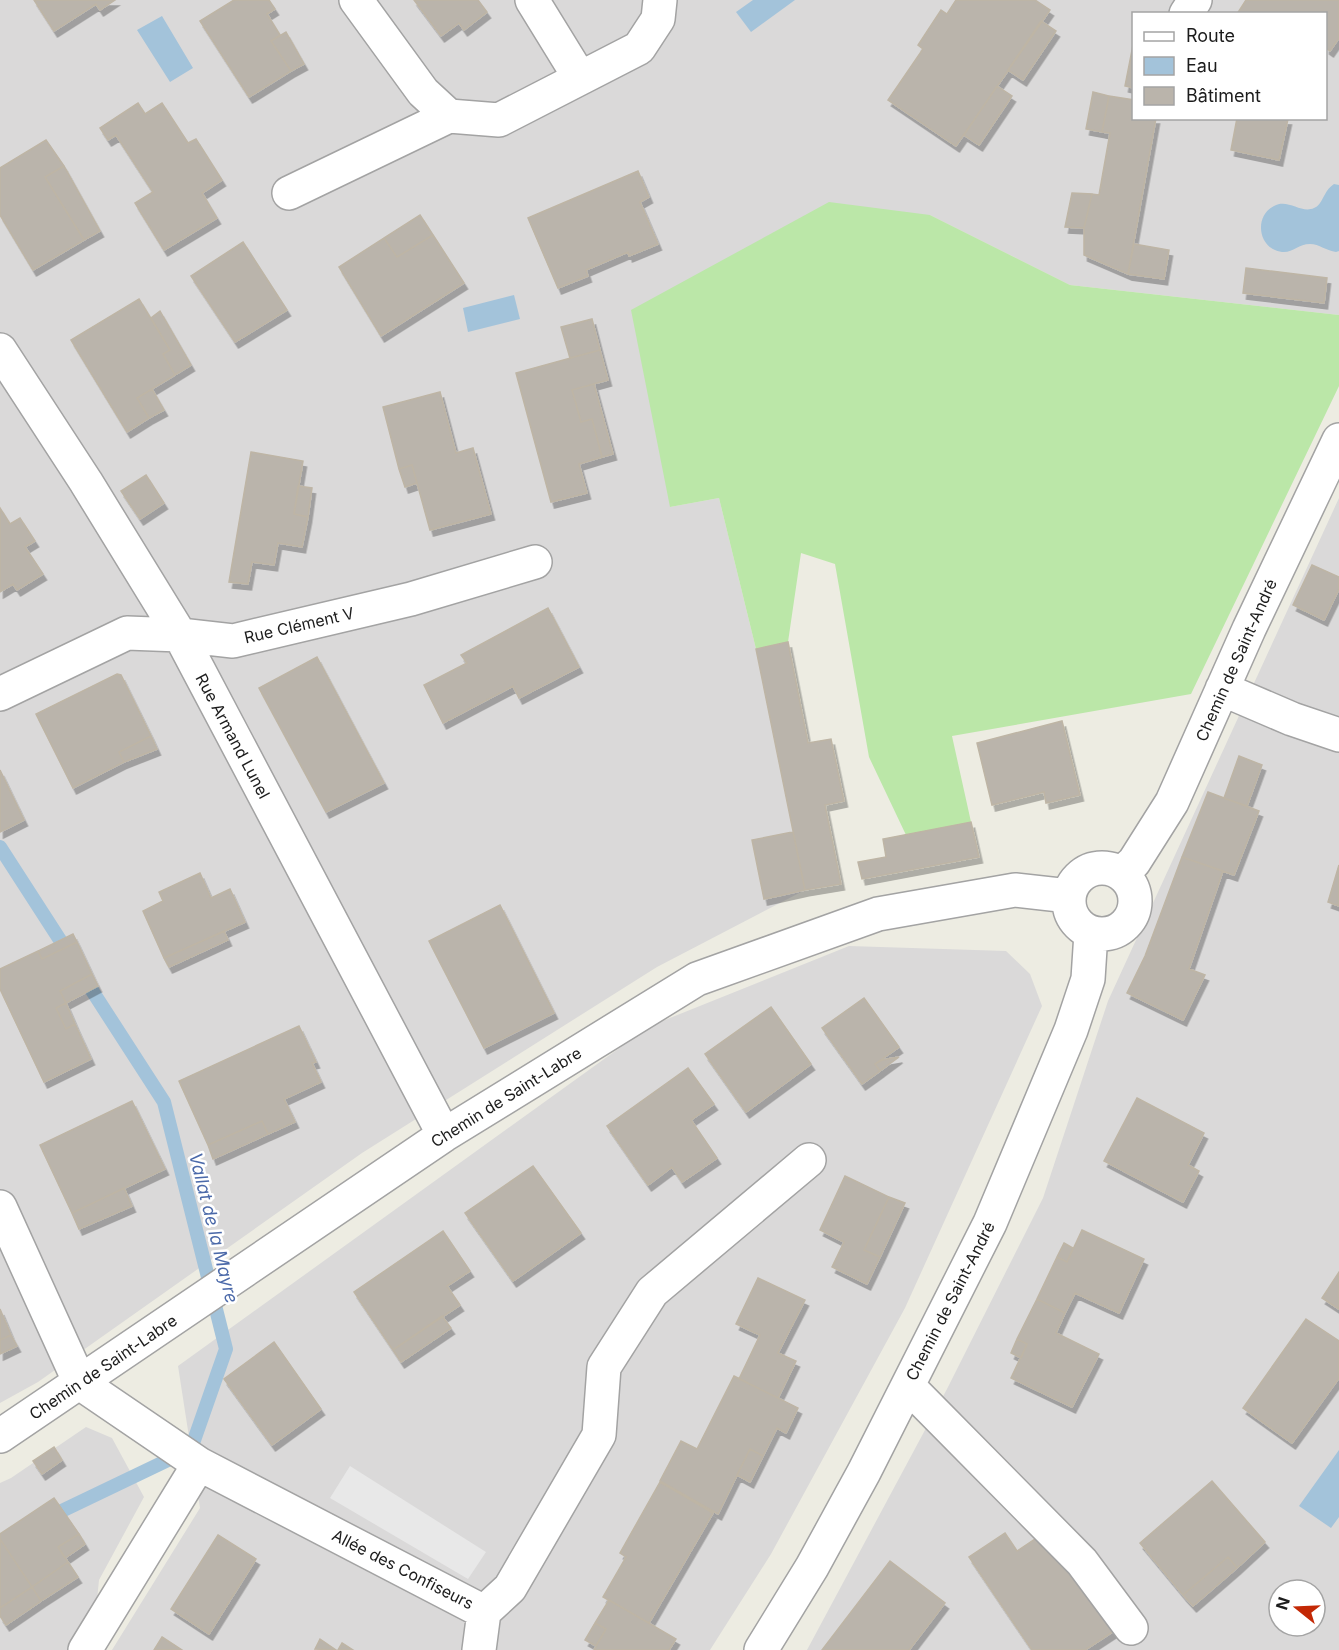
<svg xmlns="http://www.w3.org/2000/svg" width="1339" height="1650" font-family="Inter,sans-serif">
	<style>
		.residential { fill: #dad9d9; fill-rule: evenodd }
		.grass { fill: #bbe7a8 }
		.parking { fill: #e8e8e8 }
		.water { fill: #a3c3da }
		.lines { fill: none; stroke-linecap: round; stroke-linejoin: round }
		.stream { stroke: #a3c3da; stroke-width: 14 }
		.building { fill: #bab4ab; stroke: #beb5a5; stroke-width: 1.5; filter: url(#shadow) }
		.minor-casing { stroke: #a3a3a3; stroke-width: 36 }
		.minor { stroke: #fff; stroke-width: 33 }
		.labels { text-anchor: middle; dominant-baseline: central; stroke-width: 5; stroke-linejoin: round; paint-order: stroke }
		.street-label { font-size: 16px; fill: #1c1c1c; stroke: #fff }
		.water-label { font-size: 18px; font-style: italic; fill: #4b69a9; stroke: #fff }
	</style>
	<defs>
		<filter id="shadow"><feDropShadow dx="3.5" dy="6" stdDeviation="0" flood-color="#0004"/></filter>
	</defs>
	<rect width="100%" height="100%" fill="#edece2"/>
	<path class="residential" d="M0 0H1339V315L1070 285 930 215 670 507 719 498 756 649 805 890 657 967 362 1153 38 1382 0 1403ZM1134 14H1326V118H1134Z
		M1339 498V1650H807L947 1389 1043 1198 1108 1001ZM1279 1590H1315V1626H1279Z
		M849 946 1006 951 1030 974 1042 1006 905 1308 771 1554 710 1650H112L200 1508 178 1366 650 1026Z
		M86 1427 112 1438 144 1497 99 1580 92 1650H0V1483L11 1478Z"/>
	<path class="grass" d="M829 202 930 215 1070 285 1339 315V386L1191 694 952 736 971 822 906 835 869 757 835 564 801 553 788 642 756 649 719 498 670 507 631 310Z"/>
	<path class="parking" d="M350 1466 486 1552 468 1579 330 1498Z"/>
	<path class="water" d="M753 0H795L751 32 736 12Z
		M162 16 193 68 170 82 137 30Z
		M1334 184 1339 185V251L1336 252C1327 251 1319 244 1310 244 1296 244 1291 257 1275 250 1257 242 1256 215 1274 206 1288 198 1301 214 1314 208 1323 205 1323 191 1334 184Z
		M514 295 520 319 468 332 463 308Z
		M1339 1450V1517L1331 1528 1299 1506Z"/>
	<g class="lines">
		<path class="stream" d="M0 847 69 954
			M47 1518 191 1449 226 1349 164 1102 82 975"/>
	</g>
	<path class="building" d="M34 0H115L100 10 96 4 54 31Z
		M234 0H269L275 9 267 14 280 35 271 41 291 71 249 97 200 21Z
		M414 0H478L487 12 464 30 459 23 441 36Z
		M956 0H1035L1050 10 956 146 888 100 923 49 918 45 941 10 947 14Z
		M1246 0H1339V38L1330 51 1326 48V14H1237Z
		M1041 21 1056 31 1023 80 1008 70Z
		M286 32 304 64 291 71 271 41Z
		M1133 45H1134V88L1125 86Z
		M997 86 1012 96 979 145 964 135Z
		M1093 92 1109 96 1102 132 1086 129Z
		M1109 96 1134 100V118H1156L1128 274 1084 255V228L1092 194 1099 195 1110 133 1102 132Z
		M138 103 145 114 162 103 188 143 196 139 222 180 202 193 217 218 164 250 135 203 153 192 116 135 108 140 100 128Z
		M1237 118 1288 119 1279 160 1231 150Z
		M46 140 64 166 45 177 84 240 33 270 0 215V168Z
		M64 166 100 231 84 240 45 177Z
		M638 171 649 197 640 202 658 244 629 256 628 252 586 270 588 276 558 288 528 218Z
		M1072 193 1092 194 1084 228 1065 227Z
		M420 215 433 235 397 257 384 238Z
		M433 235 464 283 381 336 339 267 384 238 397 257Z
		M243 242 287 310 235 342 191 276Z
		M1134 244 1169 250 1164 279 1128 274Z
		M1246 268 1327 278 1324 303 1243 293Z
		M139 299 170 350 163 354 175 375 137 398 149 418 127 432 71 340Z
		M160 311 191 365 175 375 163 354 170 350 151 318Z
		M592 319 600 350 570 358 561 327Z
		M600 350 608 380 572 390 581 422 592 419 602 457 579 464 587 493 551 502 516 373Z
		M594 384 613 454 602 457 592 419 581 422 572 390Z
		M152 389 164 410 149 418 137 398Z
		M440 392 456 453 473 448 491 514 430 530 412 465 399 469 383 407Z
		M251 452 303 461 294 514 308 517 302 547 278 543 274 565 252 562 248 584 229 582Z
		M412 465 417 483 405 487 399 469Z
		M146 475 164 503 140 519 121 491Z
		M298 486 312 488 308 517 294 514Z
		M0 508 10 524 20 518 35 541 25 547 43 574 17 590 13 584 0 592Z
		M1312 565 1339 577V589L1324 620 1293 605Z
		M548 608 579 667 519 698 513 686 443 723 424 685 467 663 461 655Z
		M788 642 808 743 831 739 844 801 825 805 841 884 805 890 756 649Z
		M317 657 384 783 326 812 259 688Z
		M117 674 121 675 151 736 119 752 124 762 73 788 36 714Z
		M1062 721 1080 795 1046 803 1044 792 992 805 977 743Z
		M151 736 157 749 124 762 119 752Z
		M1239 756 1262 765 1247 806 1224 798Z
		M0 770 24 820 0 832Z
		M1208 792 1259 811 1234 875 1182 857Z
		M971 822 979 857 862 879 858 862 886 857 883 839Z
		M793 832 805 890 764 899 752 840Z
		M1182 857 1223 871 1189 969 1205 975 1183 1020 1127 993 1145 956Z
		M1339 865V906L1328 902Z
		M200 873 211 898 230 889 245 922 164 958 143 911 163 901 159 892Z
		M500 905 554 1013 484 1048 429 941Z
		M224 931 228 940 169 967 164 958Z
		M73 934 77 942 42 959 38 951Z
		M77 942 92 974 60 991 66 1003 56 1008 66 1029 75 1024 91 1059 44 1082 0 989V969L38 951 42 959Z
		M92 974 98 986 66 1003 60 991Z
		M864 998 899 1047 875 1064 880 1071 862 1084 822 1028Z
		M66 1003 75 1024 66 1029 56 1008Z
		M771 1007 811 1064 746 1112 705 1054Z
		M299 1026 316 1062 312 1063 321 1082 284 1099 295 1122 268 1134 262 1121 208 1145 179 1081Z
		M899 1057 880 1071 875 1064 882 1060Z
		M688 1068 714 1104 691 1120 717 1158 682 1182 672 1167 648 1185 607 1126Z
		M1137 1098 1204 1133 1188 1165 1199 1171 1183 1202 1104 1161Z
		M132 1101 165 1169 72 1213 40 1145Z
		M262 1121 268 1134 213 1159 208 1145Z
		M533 1166 581 1233 513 1281 465 1213Z
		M845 1176 889 1197 864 1250 880 1257 867 1284 832 1267 844 1242 820 1230Z
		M124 1188 132 1206 79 1229 72 1213Z
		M889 1197 905 1203 880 1257 864 1250Z
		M1082 1230 1144 1259 1119 1313 1075 1293 1065 1313 1037 1299 1057 1257 1067 1262Z
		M443 1231 470 1271 447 1286 460 1305 393 1350 354 1292Z
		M1064 1243 1073 1248 1067 1262 1057 1257Z
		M1339 1272V1309L1322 1298Z
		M758 1278 805 1300 778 1353 796 1361 778 1398 739 1379 760 1335 736 1324Z
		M1037 1299 1065 1313 1056 1333 1099 1354 1072 1407 1011 1378 1027 1344 1017 1339Z
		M0 1309 11 1335 0 1340Z
		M442 1316 451 1328 401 1362 393 1350Z
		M1306 1319 1339 1341V1378L1292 1443 1243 1408Z
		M11 1335 17 1346 0 1354V1340Z
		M1017 1339 1027 1344 1021 1358 1011 1353Z
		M274 1342 321 1409 272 1445 224 1379Z
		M734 1376 798 1408 786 1433 777 1428 763 1456 750 1449 718 1514 660 1481 681 1441 697 1449Z
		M54 1447 62 1460 42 1474 33 1461Z
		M750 1449 763 1456 750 1482 737 1475Z
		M1212 1481 1265 1542 1237 1568 1228 1557 1183 1595 1140 1543Z
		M660 1482 713 1513 649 1623 603 1597 626 1557 620 1553Z
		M54 1498 79 1534 58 1547 68 1562 32 1587 0 1539V1534Z
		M1005 1533 1017 1551 1041 1535 1114 1631 1085 1650H1032L969 1557Z
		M79 1534 85 1544 65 1558 58 1547Z
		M218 1535 256 1559 209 1634 171 1609Z
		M0 1539 32 1587 0 1608Z
		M1228 1557 1237 1568 1193 1606 1183 1595Z
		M890 1561 945 1603 909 1650H822Z
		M68 1562 78 1577 41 1601 32 1587Z
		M32 1587 41 1601 6 1625 0 1616V1608Z
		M609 1600 676 1639 669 1650H594L606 1629 595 1623Z
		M595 1623 606 1629 596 1646 585 1640Z
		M162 1637 182 1650H154Z
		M320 1639 336 1650 315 1649Z
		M342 1643 353 1650H338Z"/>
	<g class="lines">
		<g class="minor-casing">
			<path id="minor" d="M356 0 423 92 449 116 499 120 639 48 658 19 660 0
				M532 0 580 78
				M1186 14 1195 0
				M289 193 449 116
				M0 350 86 482 180 635 444 1135
				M1222 689 1292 719 1339 735
				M0 694 127 633 180 635 233 641 411 599 535 562
				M1069 901a33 33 0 1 1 66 0a33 33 0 1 1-66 0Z
				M1122 873 1134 862 1172 802 1249 629 1339 440
				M0 1207 80 1383 199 1464 484 1612 510 1588 599 1435 604 1367 652 1292 809 1160
				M908 1386 1082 1562 1131 1628
				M0 1436 444 1135 697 979 878 914 1015 890 1069 896
				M85 1650 199 1464
				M479 1650 484 1612
				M761 1650 812 1567 864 1472 990 1223 1071 1030 1088 979 1091 933"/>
		</g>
		<use href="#minor" class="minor"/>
	</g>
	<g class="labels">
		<g class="street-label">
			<text transform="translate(299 625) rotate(-13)">Rue Clément V</text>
			<text transform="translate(1236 660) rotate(-66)">Chemin de Saint-André</text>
			<text transform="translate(233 736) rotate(62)">Rue Armand Lunel</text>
			<text transform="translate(506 1097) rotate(-32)">Chemin de Saint-Labre</text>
			<text transform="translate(950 1301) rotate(-63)">Chemin de Saint-André</text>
			<text transform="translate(103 1367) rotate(-34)">Chemin de Saint-Labre</text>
			<text transform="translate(403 1569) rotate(27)">Allée des Confiseurs</text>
		</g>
		<g class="water-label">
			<text transform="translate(214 1228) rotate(76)">Vallat de la Mayre</text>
		</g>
	</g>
	<rect x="1132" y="12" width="195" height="108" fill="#ffffff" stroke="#a4a4a4" stroke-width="1.5"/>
	<rect x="1144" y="32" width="30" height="9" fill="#ffffff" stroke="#a4a4a4" stroke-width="1.5"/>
	<text x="1186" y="42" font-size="18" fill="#1c1c1c">Route</text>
	<rect x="1144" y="57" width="30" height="18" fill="#a3c3da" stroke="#a4a4a4" stroke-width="1.5"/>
	<text x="1186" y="72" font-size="18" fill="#1c1c1c">Eau</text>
	<rect x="1144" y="87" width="30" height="18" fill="#bab4ab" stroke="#a4a4a4" stroke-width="1.5"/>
	<text x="1186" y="102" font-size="18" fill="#1c1c1c">Bâtiment</text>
	<g transform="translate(1297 1608) rotate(288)"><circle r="28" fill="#ffffff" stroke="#a4a4a4" stroke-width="1.5"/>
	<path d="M0-4.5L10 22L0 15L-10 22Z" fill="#c32805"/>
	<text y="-9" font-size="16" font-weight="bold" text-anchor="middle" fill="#1c1c1c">N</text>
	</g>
</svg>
